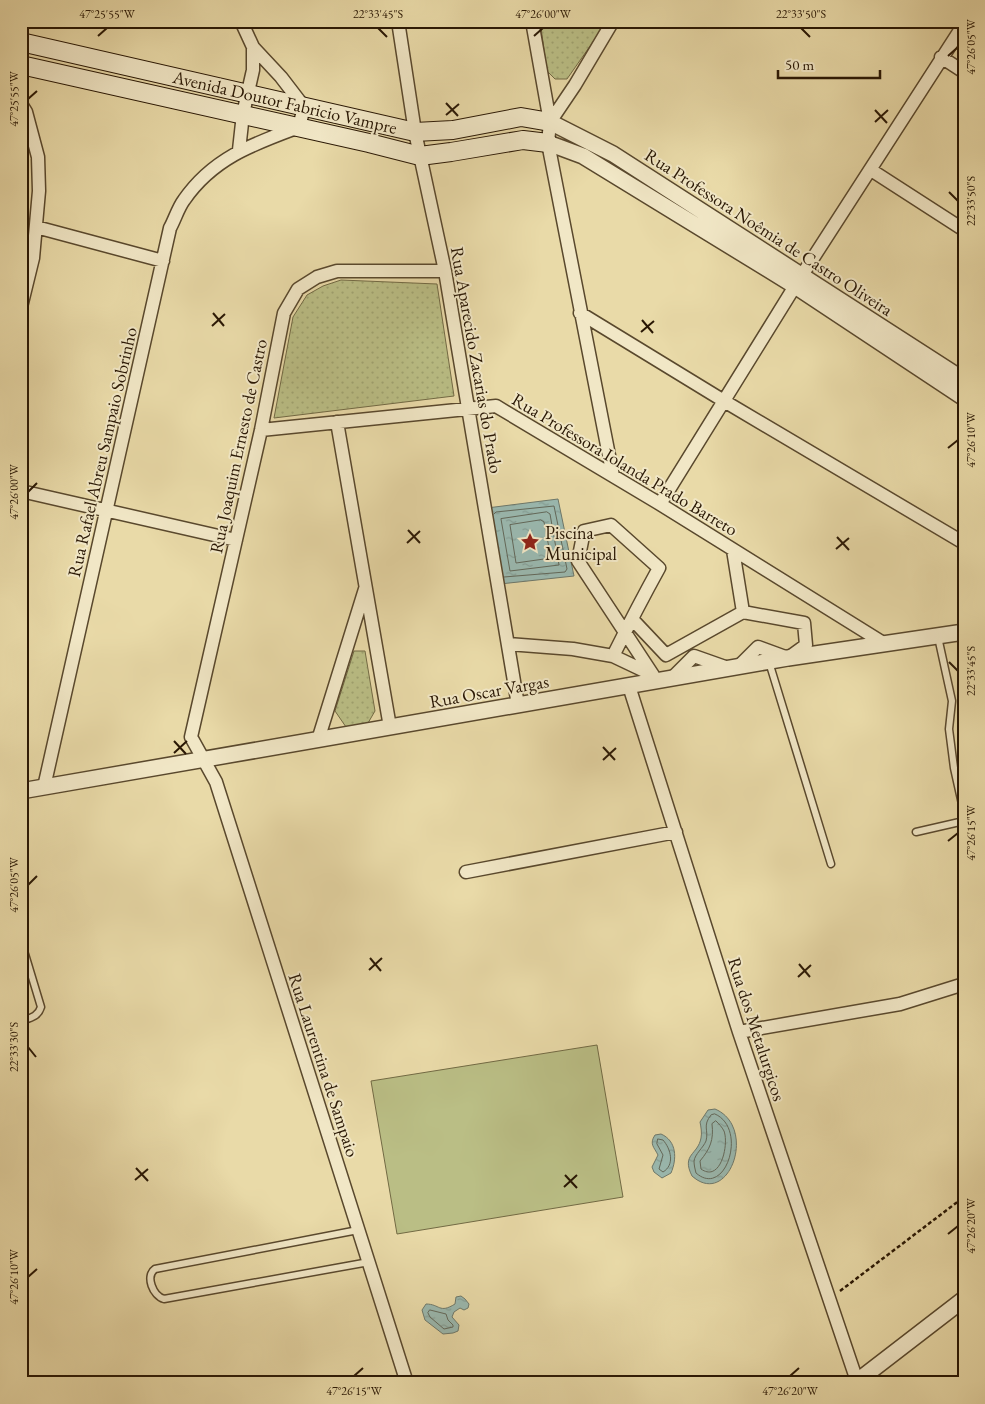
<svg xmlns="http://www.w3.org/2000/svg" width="985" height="1404" font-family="'EB Garamond',serif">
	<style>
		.grass { fill: url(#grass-dots); stroke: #726a44 }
		.pitch { fill: #babe85; stroke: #726a44 }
		.water { fill: url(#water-ripples); stroke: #6d786b }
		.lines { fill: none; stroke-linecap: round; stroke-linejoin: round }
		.shore { stroke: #62685a; stroke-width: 1 }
		.service-casing { stroke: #59482d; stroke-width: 9 }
		.minor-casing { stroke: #59482d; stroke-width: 15 }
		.tertiary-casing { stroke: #59482d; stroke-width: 18 }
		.secondary-casing { stroke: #291704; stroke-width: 20 }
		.path { stroke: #291704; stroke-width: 2.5; stroke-dasharray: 4 2.5; stroke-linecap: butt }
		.service { stroke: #f1e7c6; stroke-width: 6 }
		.minor { stroke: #f1e7c6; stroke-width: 12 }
		.tertiary { stroke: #f1e7c6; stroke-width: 15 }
		.secondary { stroke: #f1e7c6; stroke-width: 18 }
		.ticks { fill: none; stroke: #291704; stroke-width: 2 }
		.labels { text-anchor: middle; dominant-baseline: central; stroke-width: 4; stroke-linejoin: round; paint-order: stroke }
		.street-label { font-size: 18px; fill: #291704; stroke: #f1e7c6 }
		.poi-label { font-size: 18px; fill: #291704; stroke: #f1e7c6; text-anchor: start }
		.neatline { fill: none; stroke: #291704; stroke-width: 2 }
		.ticks-label { font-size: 12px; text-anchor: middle; fill: #291704 }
	</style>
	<defs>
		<pattern id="grass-dots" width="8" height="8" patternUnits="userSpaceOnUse" patternTransform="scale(1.25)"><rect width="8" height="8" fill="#babe85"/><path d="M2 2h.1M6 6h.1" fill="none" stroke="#a0a371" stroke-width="1.8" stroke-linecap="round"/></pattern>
		<pattern id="water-ripples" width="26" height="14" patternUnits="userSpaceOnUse" patternTransform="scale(1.25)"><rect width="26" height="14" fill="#9ab9b0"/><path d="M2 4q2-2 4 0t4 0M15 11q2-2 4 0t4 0" fill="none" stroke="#859e96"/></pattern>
	</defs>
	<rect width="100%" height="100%" fill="#e9daa8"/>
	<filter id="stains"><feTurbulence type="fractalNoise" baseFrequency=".004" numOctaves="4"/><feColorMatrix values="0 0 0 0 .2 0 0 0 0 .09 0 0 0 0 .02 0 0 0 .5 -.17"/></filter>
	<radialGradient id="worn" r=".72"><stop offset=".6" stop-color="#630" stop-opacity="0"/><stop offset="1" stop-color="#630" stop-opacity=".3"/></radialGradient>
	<path class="grass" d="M540 21H601L602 29 567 79H555L547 71Z
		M341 280 437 284 454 396 274 418 293 317 307 295 323 286Z
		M354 651H365L375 711 368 723 346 727 335 711Z"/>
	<path class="pitch" d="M597 1045 623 1197 397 1234 371 1081Z"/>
	<path class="water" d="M558 499 574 576 500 584 487 508Z
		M715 1109C758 1127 729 1209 692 1176 681 1154 698 1155 701 1138 702 1133 701 1127 700 1122L708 1110Z
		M661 1134C677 1141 677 1159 671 1173L662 1178 654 1172 652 1167 658 1155C654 1147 649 1144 655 1135Z
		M461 1296 465 1299 469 1304 468 1308 464 1310 460 1308 454 1312 452 1317 459 1325 458 1331 453 1333 443 1334 425 1320 422 1310 426 1304C440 1304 439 1314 455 1304L456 1297Z"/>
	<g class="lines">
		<path class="shore" d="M547 512 550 514 559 565 510 571 501 519Z
			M494 514 496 512 554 506 567 569 565 572 504 577
			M541 520 544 522 551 558 516 563 510 525Z
			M715 1114C748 1128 726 1199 696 1173 695 1169 694 1165 694 1161 695 1154 703 1148 706 1141 709 1130 702 1126 711 1115Z
			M716 1121C719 1124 722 1127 724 1131 729 1144 721 1183 701 1169L700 1161C710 1149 714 1140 712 1124Z
			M658 1139 663 1140C671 1149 675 1165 663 1172L659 1169 663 1155 657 1144Z
			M430 1310 446 1314 448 1320 453 1325V1327L444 1329 430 1317 428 1313Z"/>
		<g class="service-casing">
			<path id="service" d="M938 637 952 701 949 729 954 768 964 813
				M769 662 831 864
				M916 832 964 821
				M21 949 25 954 41 1007C38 1017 30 1018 21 1021
				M358 1230 155 1269C145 1276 153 1296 164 1299L369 1262
				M379 1383 406 1378"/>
		</g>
		<g class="minor-casing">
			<path id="minor" d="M398 21 415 132 445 271 518 705
				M532 21 550 122 548 143 613 476
				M941 57 964 72
				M21 104 26 112 38 157 39 191 33 258 21 307
				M550 122 575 85 613 21
				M239 150 243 114 253 70V47
				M871 170 964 230
				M36 227 163 261
				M580 313 724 401 964 543
				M337 422 390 727
				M261 430 496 406 660 504 885 644
				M21 491 236 540
				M660 504 795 286 964 24
				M733 550 743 612
				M632 619 666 655 743 612 804 623 806 645 788 658 758 647 738 667
				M508 644 573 649 613 656 653 675
				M613 656C628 626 643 597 659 568L611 525 584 531 578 561 653 675
				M672 678 694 656 728 668
				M629 686 739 1032 857 1381
				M318 740 365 589
				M44 787 170 228C175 219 178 208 184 200 213 158 253 144 299 127L304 107 281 77 253 47 241 21
				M466 872 676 832
				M739 1032 900 1004 964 984
				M407 1383 216 782 191 737 261 430 284 313 298 289 317 277 337 271H445"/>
		</g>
		<g class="tertiary-casing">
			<path id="tertiary" d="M550 122 613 154 964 380
				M548 143 583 156 795 286 964 398
				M21 791 788 658 964 632
				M855 1383 964 1299"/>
		</g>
		<g class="secondary-casing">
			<path id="secondary" d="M21 42 415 132 453 130 521 117 550 122
				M21 65 369 143 420 156 451 152 523 140 548 143"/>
		</g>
		<path class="path" d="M840 1291 964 1197"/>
		<use href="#service" class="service"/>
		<use href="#minor" class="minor"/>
		<use href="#tertiary" class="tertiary"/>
		<use href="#secondary" class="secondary"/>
	</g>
	<path class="ticks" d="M378 28 387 37M801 28 810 37M98 36 107 28M534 36 543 28M948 56 958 47M28 99 37 91M446 103 458 116M875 110 887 123M446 115 459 104M875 122 888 110M949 192 958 201M213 313 224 326M642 320 653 333M212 326 225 314M641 332 654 321M948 448 958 440M28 492 37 483M408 530 420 543M837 537 849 550M407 543 420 531M836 549 849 538M949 662 958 671M174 741 186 754M603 747 615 760M174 753 187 741M603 760 616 748M948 841 958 833M28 885 37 876M370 958 381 971M799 964 810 977M369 970 382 958M798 977 811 965M28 1047 36 1057M136 1168 148 1181M565 1175 577 1188M135 1180 148 1169M564 1187 577 1175M948 1234 958 1226M28 1277 37 1269M354 1376 363 1368M790 1376 799 1368"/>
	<defs>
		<g id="sight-bare" transform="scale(1.5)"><path d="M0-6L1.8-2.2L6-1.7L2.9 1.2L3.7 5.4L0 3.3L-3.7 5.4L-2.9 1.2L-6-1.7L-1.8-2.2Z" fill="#8f2418" stroke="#f1e7c6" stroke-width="2.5" paint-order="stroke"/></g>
	</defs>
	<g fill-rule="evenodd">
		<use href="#sight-bare" x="530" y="542"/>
	</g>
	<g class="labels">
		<g class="street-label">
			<text transform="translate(285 102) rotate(13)">Avenida Doutor Fabricio Vampre</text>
			<text transform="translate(769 232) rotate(33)">Rua Professora Noêmia de Castro Oliveira</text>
			<text transform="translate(477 360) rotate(80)">Rua Aparecido Zacarias do Prado</text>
			<text transform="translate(238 446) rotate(-78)">Rua Joaquim Ernesto de Castro</text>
			<text transform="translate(102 452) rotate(-77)">Rua Rafael Abreu Sampaio Sobrinho</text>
			<text transform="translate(625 464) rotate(31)">Rua Professora Iolanda Prado Barreto</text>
			<text transform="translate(489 691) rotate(-10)">Rua Oscar Vargas</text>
			<text transform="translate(757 1029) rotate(72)">Rua dos Metalurgicos</text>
			<text transform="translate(324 1065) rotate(72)">Rua Laurentina de Sampaio</text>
		</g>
		<g class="poi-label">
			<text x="545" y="532">Piscina<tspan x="545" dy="21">Municipal</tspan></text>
		</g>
	</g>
	<rect width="985" height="1404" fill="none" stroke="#e9daa8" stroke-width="55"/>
	<path d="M778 70v8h102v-8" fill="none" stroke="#291704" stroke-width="2.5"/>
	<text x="785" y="70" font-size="15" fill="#291704" stroke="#f1e7c6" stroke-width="4" paint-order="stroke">50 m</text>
	<rect x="28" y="28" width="930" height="1348" class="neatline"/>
	<g class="ticks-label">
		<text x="107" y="18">47°25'55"W</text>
		<text x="378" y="18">22°33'45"S</text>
		<text x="543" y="18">47°26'00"W</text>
		<text x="801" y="18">22°33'50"S</text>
		<text transform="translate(971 47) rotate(-90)" y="4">47°26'05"W</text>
		<text transform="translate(14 99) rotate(-90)" y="4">47°25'55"W</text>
		<text transform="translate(971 201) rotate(-90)" y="4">22°33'50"S</text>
		<text transform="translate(971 440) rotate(-90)" y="4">47°26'10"W</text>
		<text transform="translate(14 492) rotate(-90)" y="4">47°26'00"W</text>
		<text transform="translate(971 671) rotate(-90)" y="4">22°33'45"S</text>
		<text transform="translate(971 833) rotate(-90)" y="4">47°26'15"W</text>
		<text transform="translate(14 885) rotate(-90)" y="4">47°26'05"W</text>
		<text transform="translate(14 1047) rotate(-90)" y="4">22°33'30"S</text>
		<text transform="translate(971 1226) rotate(-90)" y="4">47°26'20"W</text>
		<text transform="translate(14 1277) rotate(-90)" y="4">47°26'10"W</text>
		<text x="354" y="1395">47°26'15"W</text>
		<text x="790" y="1395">47°26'20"W</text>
	</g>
	<rect width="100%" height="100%" filter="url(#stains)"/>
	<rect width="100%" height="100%" fill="url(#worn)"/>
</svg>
